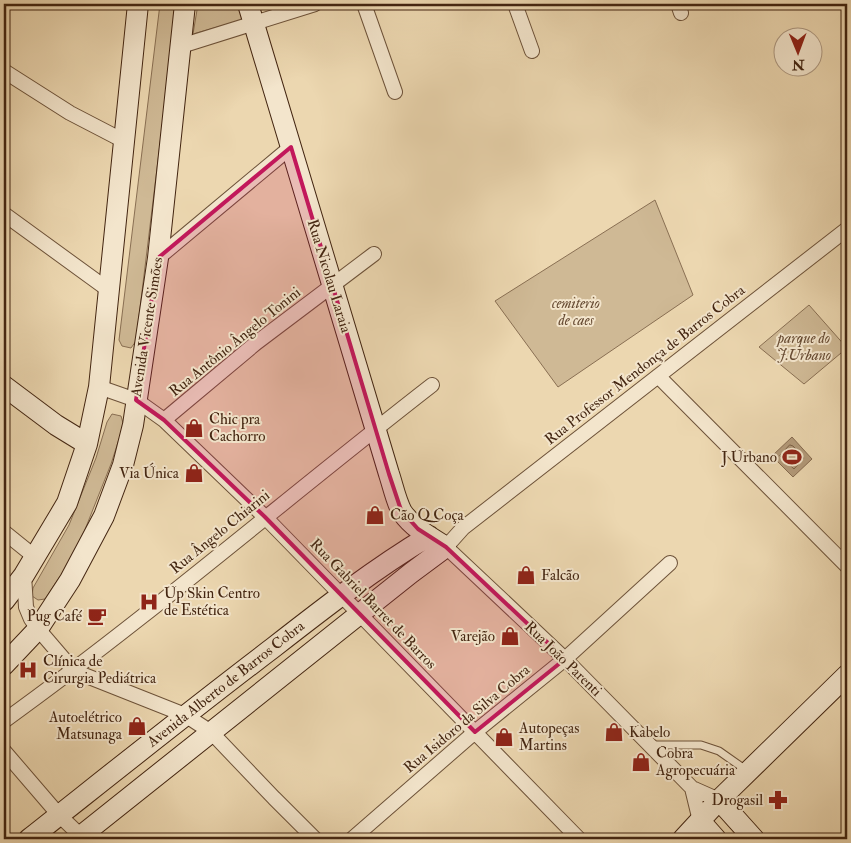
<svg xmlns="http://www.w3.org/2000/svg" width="851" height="843" font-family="'IM FELL Double Pica',serif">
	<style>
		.green { fill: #cfb995; stroke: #896f53 }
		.water { fill: #b39a7a; stroke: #866b50 }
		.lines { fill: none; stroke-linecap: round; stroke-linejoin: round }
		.shore { stroke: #7b6046; stroke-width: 1 }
		.lane-casing { stroke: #6d5239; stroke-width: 9 }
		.street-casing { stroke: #6d5239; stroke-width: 16 }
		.secondary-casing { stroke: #432511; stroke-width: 22 }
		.lane { stroke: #f3e5cc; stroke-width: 7 }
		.street { stroke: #f3e5cc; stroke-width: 14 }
		.secondary { stroke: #f3e5cc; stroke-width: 20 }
		.marked { fill: #c2185b; fill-opacity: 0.2; stroke: #c2185b; stroke-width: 4; stroke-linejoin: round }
		.labels { text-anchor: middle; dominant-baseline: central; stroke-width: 4; stroke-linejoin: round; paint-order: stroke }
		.street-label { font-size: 15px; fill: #432511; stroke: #f3e5cc }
		.park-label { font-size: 15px; font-style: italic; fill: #664a32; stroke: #f3e5cc }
		.poi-label { font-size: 15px; fill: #432511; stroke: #f3e5cc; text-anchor: start }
	</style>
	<rect width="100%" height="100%" fill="#ecd7b0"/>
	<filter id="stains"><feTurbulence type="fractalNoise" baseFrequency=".004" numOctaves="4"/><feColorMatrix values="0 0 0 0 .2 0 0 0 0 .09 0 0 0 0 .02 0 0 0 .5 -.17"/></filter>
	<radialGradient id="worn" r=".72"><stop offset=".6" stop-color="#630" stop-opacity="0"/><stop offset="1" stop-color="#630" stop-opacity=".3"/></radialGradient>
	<path class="green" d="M160 4H177L136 341 131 348 122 346 119 340Z
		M198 4H240L245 19 193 34Z
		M655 200 693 295 558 387 495 301Z
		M809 305 847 348 804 384 759 347Z
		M112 414 121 416 123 423 120 436 111 464 84 532 70 561 45 599 38 600 32 596 33 588 69 525 96 458 107 422Z"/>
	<path class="water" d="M792 437 812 459 793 477 772 456Z"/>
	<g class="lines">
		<path class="shore" d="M790 445 793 446 804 458 794 469 780 456Z"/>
		<g class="lane-casing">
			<path id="lane" d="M651 745H701L719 751 746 770"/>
		</g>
		<g class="street-casing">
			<path id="street" d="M364 4 395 92
				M515 4 532 51
				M678 4 681 13
				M181 46 315 4
				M4 71 70 113 124 141
				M4 214 110 291
				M158 258 291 147
				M658 376 847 566
				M99 387 136 400 164 420 265 517 579 839
				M164 420 256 343 374 254
				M4 532 35 557
				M24 575 26 607 31 619 38 629 74 671 185 715 211 732 274 798 315 839
				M4 721C151 615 289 496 432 385
				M4 751 59 815 84 839
				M692 788 700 821
				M719 800 692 788 565 659 446 547 463 528 847 229
				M352 839 475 732 565 659 670 563"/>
		</g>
		<g class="secondary-casing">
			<path id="secondary" d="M4 386 56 425 87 444
				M4 601 24 575 67 503 87 444 99 387 138 4
				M4 665 38 629 70 580 104 516 123 465 133 425 158 258 185 4
				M719 800 754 839
				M700 821 716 839
				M29 839C110 775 191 710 274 647 324 608 374 569 429 536
				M77 839 411 573 446 547C430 537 413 528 402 512 396 501 393 486 389 474L248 4
				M683 839 719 800 847 675"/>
		</g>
		<use href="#lane" class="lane"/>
		<use href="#street" class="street"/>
		<use href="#secondary" class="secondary"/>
	</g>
	<path class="marked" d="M291 147 389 474 401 510 418 529 446 547 565 659 475 732 265 517 164 420 136 400 158 258Z"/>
	<defs>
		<g id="shop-bare" transform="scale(1.5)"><path d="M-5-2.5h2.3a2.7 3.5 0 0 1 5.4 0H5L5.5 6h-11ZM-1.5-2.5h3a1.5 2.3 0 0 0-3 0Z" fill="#8f2418" stroke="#f3e5cc" stroke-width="2.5" paint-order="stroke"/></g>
		<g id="stadium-bare" transform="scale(1.5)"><path d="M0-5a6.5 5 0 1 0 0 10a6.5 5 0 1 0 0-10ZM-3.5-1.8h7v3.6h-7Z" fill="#8f2418" stroke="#f3e5cc" stroke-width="2.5" paint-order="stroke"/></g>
		<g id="hospital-bare" transform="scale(1.5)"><path d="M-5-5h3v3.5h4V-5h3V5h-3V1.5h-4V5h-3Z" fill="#8f2418" stroke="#f3e5cc" stroke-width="2.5" paint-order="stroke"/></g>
		<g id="cafe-bare" transform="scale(1.5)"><path d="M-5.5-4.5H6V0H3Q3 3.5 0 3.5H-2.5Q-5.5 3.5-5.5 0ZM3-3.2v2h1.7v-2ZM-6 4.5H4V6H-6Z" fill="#8f2418" stroke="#f3e5cc" stroke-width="2.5" paint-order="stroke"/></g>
		<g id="pharmacy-bare" transform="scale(1.5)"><path d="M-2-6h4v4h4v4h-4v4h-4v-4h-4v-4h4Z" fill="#8f2418" stroke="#f3e5cc" stroke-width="2.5" paint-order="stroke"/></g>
	</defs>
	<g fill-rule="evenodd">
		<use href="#shop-bare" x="194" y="428"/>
		<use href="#stadium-bare" x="792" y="457"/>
		<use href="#shop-bare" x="194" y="473"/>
		<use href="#shop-bare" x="375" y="515"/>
		<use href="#shop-bare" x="526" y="575"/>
		<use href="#hospital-bare" x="149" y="602"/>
		<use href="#cafe-bare" x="97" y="616"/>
		<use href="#shop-bare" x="510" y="636"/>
		<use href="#hospital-bare" x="28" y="670"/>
		<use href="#shop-bare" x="137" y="726"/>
		<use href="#shop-bare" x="614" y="732"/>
		<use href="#shop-bare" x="504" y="737"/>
		<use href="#shop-bare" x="641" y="762"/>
		<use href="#pharmacy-bare" x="778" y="800"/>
	</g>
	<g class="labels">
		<g class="street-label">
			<text transform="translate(329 276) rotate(73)">Rua Nicolau Laraia</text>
			<text transform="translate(147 327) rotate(-81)">Avenida Vicente Simões</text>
			<text transform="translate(235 342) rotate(-39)">Rua Antônio Ângelo Tonini</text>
			<text transform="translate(645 365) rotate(-38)">Rua Professor Mendonça de Barros Cobra</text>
			<text transform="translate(220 532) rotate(-39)">Rua Ângelo Chiarini</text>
			<text transform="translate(373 604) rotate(46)">Rua Gabriel Barret de Barros</text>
			<text transform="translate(563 659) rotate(44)">Rua João Parenti</text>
			<text transform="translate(226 684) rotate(-38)">Avenida Alberto de Barros Cobra</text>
			<text transform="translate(467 719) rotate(-40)">Rua Isidoro da Silva Cobra</text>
		</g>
		<g class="park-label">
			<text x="576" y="303">cemiterio<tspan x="576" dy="17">de caes</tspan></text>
			<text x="804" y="338">parque do<tspan x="804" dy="17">J.Urbano</tspan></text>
		</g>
		<g class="poi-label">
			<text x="209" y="419">Chic pra<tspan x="209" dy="17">Cachorro</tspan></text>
			<text x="777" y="457" text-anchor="end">J Urbano</text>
			<text x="179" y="473" text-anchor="end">Via Única</text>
			<text x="390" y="515">Cão Q Coça</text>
			<text x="541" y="575">Falcão</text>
			<text x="164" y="593">Up Skin Centro<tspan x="164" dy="17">de Estética</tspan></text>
			<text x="82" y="616" text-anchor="end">Pug Café</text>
			<text x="495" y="636" text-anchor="end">Varejão</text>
			<text x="43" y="661">Clínica de<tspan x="43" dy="17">Cirurgia Pediátrica</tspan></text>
			<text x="122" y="717" text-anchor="end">Autoelétrico<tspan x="122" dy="17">Matsunaga</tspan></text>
			<text x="519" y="728">Autopeças<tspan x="519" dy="17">Martins</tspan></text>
			<text x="629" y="732">Kabelo</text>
			<text x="656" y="753">Cobra<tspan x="656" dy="17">Agropecuária</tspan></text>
			<text x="763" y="800" text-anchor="end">Drogasil</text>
		</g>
	</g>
	<rect width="851" height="843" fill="none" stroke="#ecd7b0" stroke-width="20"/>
	<rect x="5" y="5" width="841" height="833" fill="none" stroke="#432511" stroke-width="2.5"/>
	<rect x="10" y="10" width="831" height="823" fill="none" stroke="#432511"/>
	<g transform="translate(798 52) rotate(179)"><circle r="24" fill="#f3e5cc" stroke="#ad9881"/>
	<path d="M0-4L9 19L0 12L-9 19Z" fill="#8f2418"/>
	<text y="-8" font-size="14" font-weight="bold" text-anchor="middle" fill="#432511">N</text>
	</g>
	<rect width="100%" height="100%" filter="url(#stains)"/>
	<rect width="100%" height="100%" fill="url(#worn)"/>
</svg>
